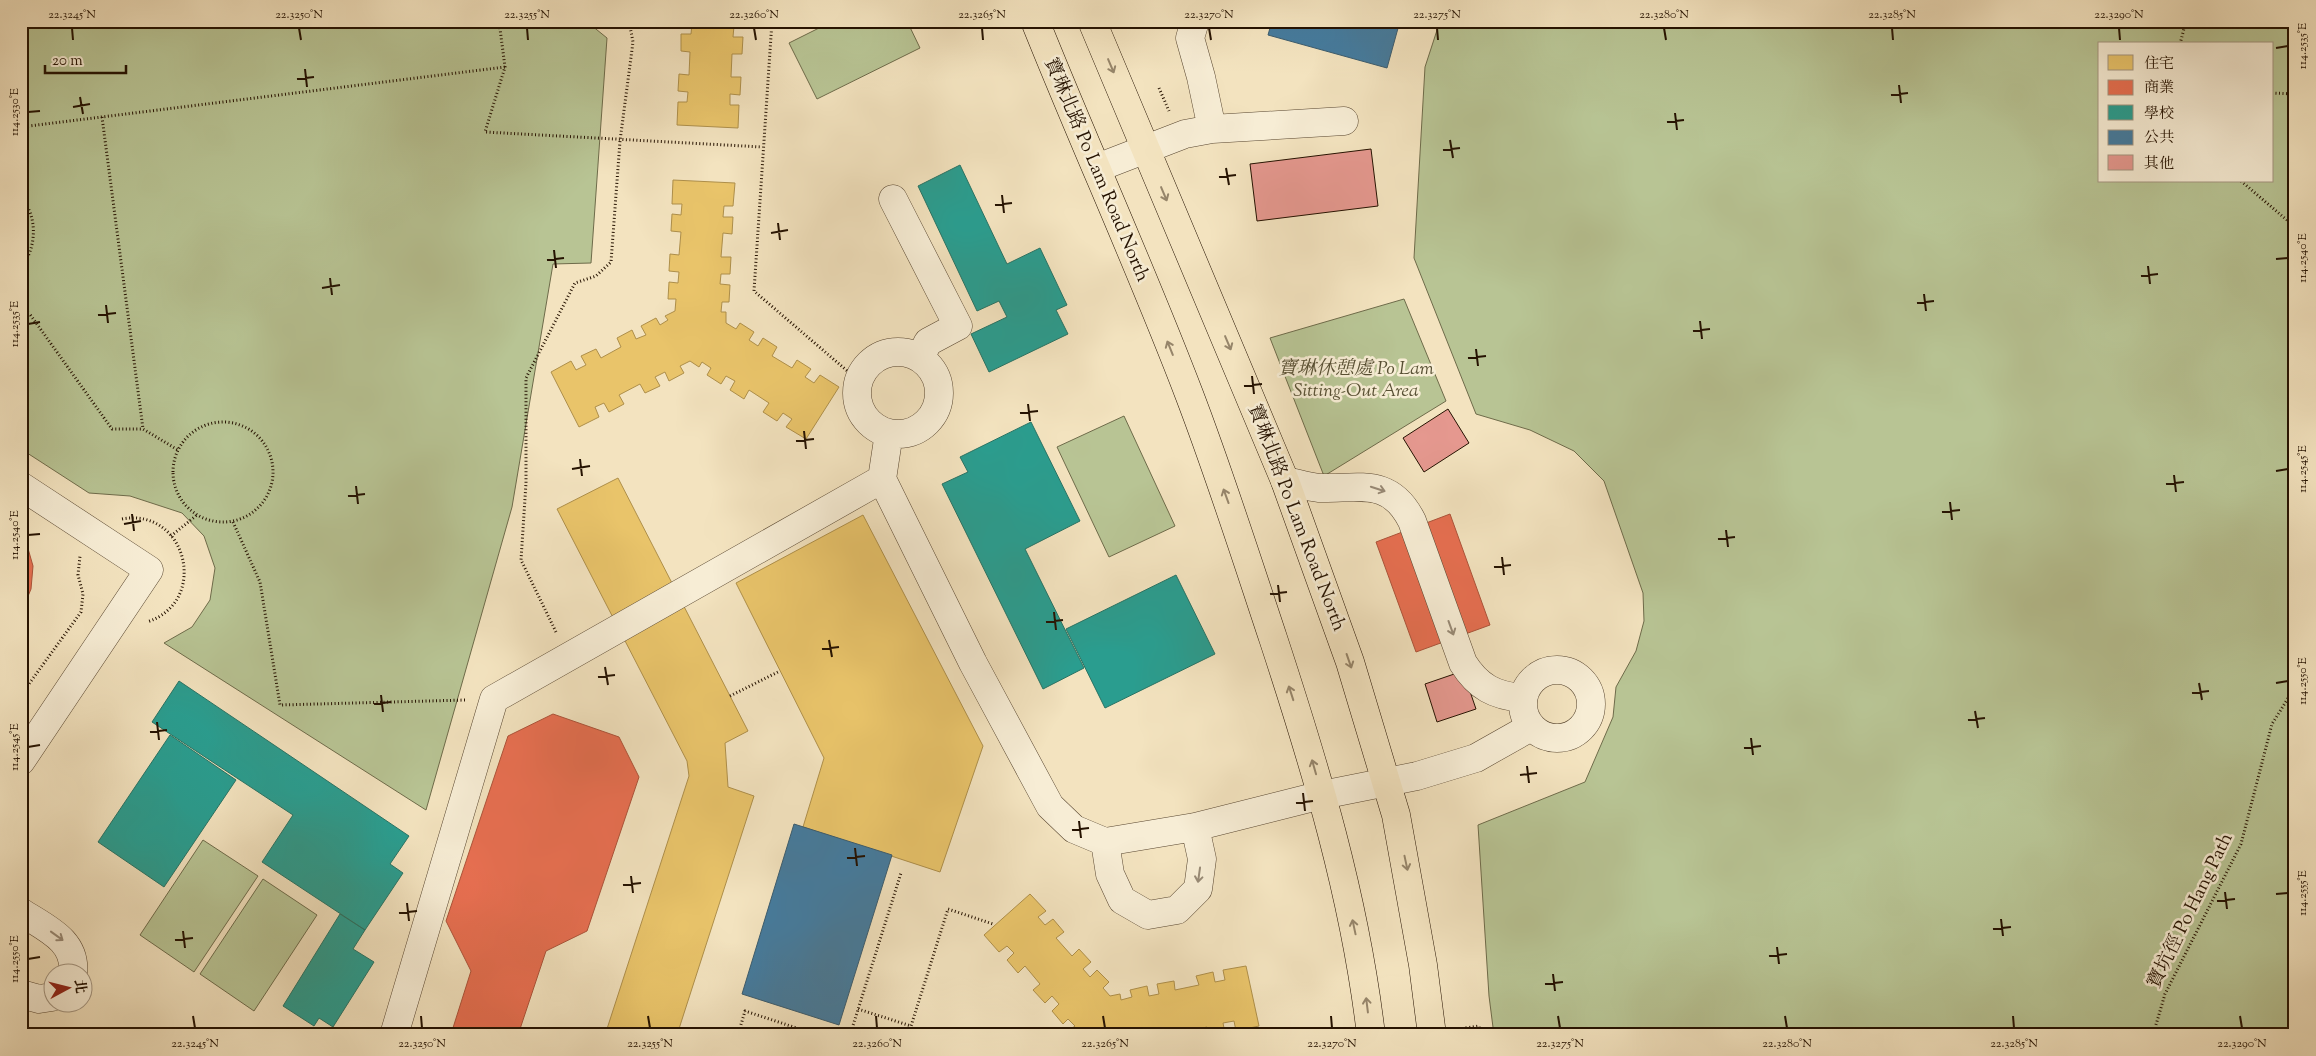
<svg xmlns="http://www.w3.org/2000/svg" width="2316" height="1056" font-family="'Sorts Mill Goudy','Noto Serif TC',serif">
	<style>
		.green { fill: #b8c494; stroke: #6e6b4a; fill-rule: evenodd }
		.homes { fill: #e9c46a; stroke: #ae8f4a }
		.shops { fill: #e76f51; stroke: #ad5339 }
		.schools { fill: #2a9d8f; stroke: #287364 }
		.public { fill: #457b9d; stroke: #3b5c6e }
		.building { fill: #e5988f; stroke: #251201 }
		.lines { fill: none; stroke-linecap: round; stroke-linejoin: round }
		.minor-casing { stroke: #584630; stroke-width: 29 }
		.major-casing { stroke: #251201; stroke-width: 29 }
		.path { stroke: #251201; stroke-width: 3; stroke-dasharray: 1 2.5; stroke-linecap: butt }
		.minor { stroke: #f7edd5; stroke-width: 28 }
		.major { stroke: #f3e3bf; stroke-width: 28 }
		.oneway { stroke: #96856a }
		.oneway2 { stroke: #988a76 }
		.ticks { fill: none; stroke: #251201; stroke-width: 2 }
		.labels { text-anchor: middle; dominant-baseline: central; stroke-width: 5; stroke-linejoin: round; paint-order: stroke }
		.street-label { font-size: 19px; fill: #251201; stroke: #f7edd5 }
		.park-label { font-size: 19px; font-style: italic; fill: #585034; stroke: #f7edd5 }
		.neatline { fill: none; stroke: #251201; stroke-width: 2 }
		.ticks-label { font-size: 12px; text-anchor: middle; fill: #251201 }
	</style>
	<rect width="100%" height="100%" fill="#f3e3bf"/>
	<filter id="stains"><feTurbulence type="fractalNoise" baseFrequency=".004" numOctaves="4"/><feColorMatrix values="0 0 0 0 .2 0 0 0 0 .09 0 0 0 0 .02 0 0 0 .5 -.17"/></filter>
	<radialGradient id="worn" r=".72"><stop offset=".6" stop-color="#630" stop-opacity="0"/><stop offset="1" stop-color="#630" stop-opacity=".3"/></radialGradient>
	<path class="green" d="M21 21H586L607 38 591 263 553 264 512 507 426 810 164 643 192 627 210 600 215 568 204 536 182 513 130 496 89 493 21 449Z
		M833 21H907L920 48 817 99 789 43Z
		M1440 21H2295V1035H1494L1489 996 1478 825 1585 782 1613 717 1616 687 1636 651 1644 621 1643 593 1604 481 1574 451 1530 430 1476 414 1414 258 1425 67ZM2100 44H2272V181H2100Z
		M1404 299 1446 401 1324 476 1270 338Z
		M1124 416 1175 526 1109 557 1057 447Z
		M203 840 258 876 194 972 140 935Z
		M263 879 317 915 254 1011 200 974Z"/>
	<path class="homes" d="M682 21H744L743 26H734L733 37H743L742 54H732L731 77H741L740 95 730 94V105H739L738 128 677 125 678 102H687L688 92 678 91 679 74 689 75 690 52 681 51V34H691L692 24 682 23Z
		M673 180 735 183 733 206H724L723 217H733L732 234 723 233 721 257H731L730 274H721L720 284 730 285 729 302H722L721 312H726V323L736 329 740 323 754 332 749 340 758 346 763 338 777 347 772 356 792 368 797 360 811 369 805 377 814 383 820 375 839 387 806 439 786 427 792 419 783 413 777 421 763 412 769 403 749 390 744 399 730 390 735 381 726 376 721 384 707 375 711 368 702 362 699 367 690 361 680 366 684 373 669 381 665 372 655 377 660 386 645 393 640 384 619 395 624 404 609 412 604 403 595 407 599 417 579 427 551 372 571 361 576 370 586 365 581 356 596 349 601 358 621 347 617 338 632 330 636 339 646 335 641 326 656 318 660 325 668 320 665 316 675 311 676 299H668L669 282 678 283 679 272 669 271 670 254 679 255 681 232 671 231 672 214 681 215 682 204H672Z
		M618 478 748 731 725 743 728 787 754 796 677 1035H605L689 776 687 761 557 509Z
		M863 515 983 746 940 872 803 827 824 758 736 583Z
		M1030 894 1046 911 1038 917 1045 925 1053 919 1064 932 1056 938 1072 956 1079 949 1091 962 1083 969 1090 977 1097 970 1109 982 1103 988 1110 996 1120 994 1121 1000 1132 997 1130 990 1147 986 1149 996 1159 994 1157 984 1174 981 1175 990 1199 985 1196 976 1213 972 1215 982 1225 980 1223 970 1246 966 1259 1026 1236 1031 1234 1021 1223 1023 1225 1033 1218 1035H1208L1207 1027 1184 1032 1185 1035H1076L1071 1029 1075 1026 1068 1019 1063 1024 1052 1011 1059 1004 1052 996 1045 1003 1033 990 1040 984 1025 966 1018 973 1007 960 1014 953 1007 946 999 952 984 935Z"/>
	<path class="shops" d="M1450 514 1490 625 1416 652 1376 542Z
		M21 524 33 566 31 589 21 613Z
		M553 714 619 737 639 777 587 931 546 951 518 1035H462L452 1031 471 971 446 921 508 736Z"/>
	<path class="schools" d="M960 165 1007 264 1040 248 1067 305 1056 310 1068 334 989 372 971 334 1007 317 999 301 977 311 918 186Z
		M1031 422 1080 521 1025 549 1084 668 1043 689 942 484 968 472 960 457Z
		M1176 575 1215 654 1105 708 1066 629Z
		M179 681 409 836 390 864 403 873 365 930 262 862 293 815 152 722Z
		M170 735 236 780 164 887 98 842Z
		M340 914 365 930 353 949 374 962 333 1027 319 1018 314 1026 283 1006Z"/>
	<path class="public" d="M1272 21H1400L1387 68 1268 35Z
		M794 824 892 855 839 1025 742 994Z"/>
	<path class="building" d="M1371 149 1378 206 1257 221 1250 164Z
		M1448 409 1469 443 1424 472 1403 438Z
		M1463 671 1476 709 1437 722 1425 684Z"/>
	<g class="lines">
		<g class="minor-casing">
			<path id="minor" d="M1195 21 1190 38 1201 77 1212 129
				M1097 168 1185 134 1212 129 1344 121
				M893 199 958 326 928 342 920 358
				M857 393a41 41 0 1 1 82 0a41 41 0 1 1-82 0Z
				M889 433 882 479 973 663 1050 806 1074 829 1105 842 1195 827 1322 795 1417 776 1476 758 1531 727
				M1285 481C1296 483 1308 487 1319 488 1360 489 1390 477 1412 521L1463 663C1478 687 1495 696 1523 698
				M21 486 149 570 21 761
				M1523 704a34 34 0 1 1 68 0a34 34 0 1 1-68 0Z
				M1105 842 1110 874 1122 900 1148 915 1177 910 1198 889 1202 859 1195 827
				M21 912C45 928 77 940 73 974
				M21 994 39 999 52 997
				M394 1035 494 699 882 479"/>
		</g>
		<g class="major-casing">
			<path id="major" d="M1035 21C1085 146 1141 268 1189 394 1220 475 1246 557 1273 638 1316 769 1355 898 1371 1035
				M1092 21 1285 481 1350 662 1396 815 1423 965 1432 1035"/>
		</g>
		<path class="path" d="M499 21 505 67 485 132 762 147
			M772 21 754 291 859 381
			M2180 44 2186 21
			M1159 88 1169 111
			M2272 93 2295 94
			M102 117 143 429 178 450
			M21 127 505 67
			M2241 181 2295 227
			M21 198C38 215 37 249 21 267
			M21 312 29 313 112 429H143
			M173 472a50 50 0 1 1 100 0a50 50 0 1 1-100 0Z
			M122 519C187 507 210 602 147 622
			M233 522 260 582 280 705 466 700
			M171 536 197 515
			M556 632 521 560 526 483V378L575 283 596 276 611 262 620 141 633 42 629 21
			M21 695 81 612 83 594 78 575 80 556
			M730 696 780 671
			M21 798 29 787
			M858 1009 911 1026 948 909 993 924
			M738 1035 745 1011 818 1035
			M850 1035 901 873
			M1467 1035 1466 1028 1479 1026 1480 1035
			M2153 1035 2165 994 2241 844 2272 724 2295 687"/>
		<use href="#minor" class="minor"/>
		<use href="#major" class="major"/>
	</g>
	<defs><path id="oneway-shaft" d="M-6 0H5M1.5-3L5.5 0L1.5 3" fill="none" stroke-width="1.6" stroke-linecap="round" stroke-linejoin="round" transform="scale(1.25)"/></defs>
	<g class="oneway">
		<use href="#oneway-shaft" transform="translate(1111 66) rotate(67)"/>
		<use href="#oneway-shaft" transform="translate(1164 194) rotate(67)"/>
		<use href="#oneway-shaft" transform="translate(1228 343) rotate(67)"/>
		<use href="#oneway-shaft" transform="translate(1170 348) rotate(-112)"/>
		<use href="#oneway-shaft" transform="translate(1226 496) rotate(-110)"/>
		<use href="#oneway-shaft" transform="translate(1349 661) rotate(71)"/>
		<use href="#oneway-shaft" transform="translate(1291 693) rotate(-108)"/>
		<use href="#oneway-shaft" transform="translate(1314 767) rotate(-106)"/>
		<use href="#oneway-shaft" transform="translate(1406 863) rotate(78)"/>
		<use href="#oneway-shaft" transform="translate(1354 927) rotate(-102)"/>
		<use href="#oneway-shaft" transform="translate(1367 1005) rotate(-97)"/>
	</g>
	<g class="oneway2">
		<use href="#oneway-shaft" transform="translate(1378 489) rotate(18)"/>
		<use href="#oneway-shaft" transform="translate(1451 628) rotate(70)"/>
		<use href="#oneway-shaft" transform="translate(1199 875) rotate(98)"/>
		<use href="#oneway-shaft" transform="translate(57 936) rotate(36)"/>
	</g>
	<path class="ticks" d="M72 28 73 40M299 28 301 40M527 28 528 40M754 28 756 40M982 28 983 40M1209 28 1211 40M1437 28 1438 40M1664 28 1666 40M1892 28 1893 40M2119 28 2120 40M2276 48 2288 46M305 69 307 87M297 79 314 77M1899 85 1901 103M1891 95 1908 93M80 97 83 114M73 107 90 104M28 112 40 111M1675 113 1677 130M1667 122 1684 120M1450 140 1453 158M1443 150 1460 148M1226 168 1229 185M1219 177 1236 175M1002 195 1004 213M995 205 1012 203M778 223 780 240M771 233 788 230M554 250 556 268M2276 259 2288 258M547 260 564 258M2148 266 2150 284M2141 276 2158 274M330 278 332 295M322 288 340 285M1924 294 1926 311M1917 303 1934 301M106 305 108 323M98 315 116 313M1700 321 1702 339M28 324 40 322M1693 331 1710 329M1476 349 1478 366M1468 358 1486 356M1252 376 1254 394M1244 386 1262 384M1028 404 1030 421M1020 413 1038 411M804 431 806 449M796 441 814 439M580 459 582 476M572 469 590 466M2276 471 2288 469M2174 475 2176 492M2166 484 2184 482M356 486 358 504M348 496 365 494M1950 502 1952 520M1942 512 1960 510M132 514 134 531M124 524 141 521M1726 530 1728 547M28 535 40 534M1718 539 1735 537M1502 557 1504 575M1494 567 1511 565M1278 585 1280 602M1270 594 1287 592M1054 612 1056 630M1046 622 1063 620M829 640 832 657M822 649 839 647M605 667 608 685M598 677 615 675M2199 683 2202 700M2276 683 2288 681M2192 693 2209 691M381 695 383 712M374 704 391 702M1975 711 1978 728M1968 720 1985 718M157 722 159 740M150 732 167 730M1751 738 1753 755M28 747 40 745M1744 748 1761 746M1527 766 1529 783M1520 775 1537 773M1303 793 1305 811M1296 803 1313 801M1079 821 1081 838M1072 830 1089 828M855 848 857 866M847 858 865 856M631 876 633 893M623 885 641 883M2225 892 2227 909M2276 894 2288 893M2217 901 2235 899M407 903 409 921M399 913 417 911M2001 919 2003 936M1993 929 2011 927M183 931 185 948M175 940 193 938M1777 947 1779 964M1769 956 1787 954M28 959 40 957M1553 974 1555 991M1545 984 1563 982M193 1016 195 1028M421 1016 422 1028M648 1016 650 1028M876 1016 877 1028M1103 1016 1105 1028M1331 1016 1332 1028M1558 1016 1560 1028M1785 1016 1787 1028M2013 1016 2014 1028M2240 1016 2242 1028"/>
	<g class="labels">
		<g class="street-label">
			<text transform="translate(1096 170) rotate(67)">寶琳北路 Po Lam Road North</text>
			<text transform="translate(1296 518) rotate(69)">寶琳北路 Po Lam Road North</text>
			<text transform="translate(2191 911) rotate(-64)">寶坑徑 Po Hang Path</text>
		</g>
		<g class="park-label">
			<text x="1356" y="369">寶琳休憩處 Po Lam<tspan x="1356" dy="22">Sitting-Out Area</tspan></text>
		</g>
	</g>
	<rect width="2316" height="1056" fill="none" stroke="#f3e3bf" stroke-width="55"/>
	<rect x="2098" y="42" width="175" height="140" fill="#f7edd5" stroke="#a39580"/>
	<rect x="2108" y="55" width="25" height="15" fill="#e9c46a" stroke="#a39580"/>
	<text x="2144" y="68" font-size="15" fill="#251201">住宅</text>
	<rect x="2108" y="80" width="25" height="15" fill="#e76f51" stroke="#a39580"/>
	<text x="2144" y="92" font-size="15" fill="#251201">商業</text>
	<rect x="2108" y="105" width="25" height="15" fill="#2a9d8f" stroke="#a39580"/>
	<text x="2144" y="118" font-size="15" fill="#251201">學校</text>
	<rect x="2108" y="130" width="25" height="15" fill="#457b9d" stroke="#a39580"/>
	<text x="2144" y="142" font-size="15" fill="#251201">公共</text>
	<rect x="2108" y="155" width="25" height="15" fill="#e5988f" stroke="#a39580"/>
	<text x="2144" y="168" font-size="15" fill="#251201">其他</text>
	<g transform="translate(68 988) rotate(83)"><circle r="24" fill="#f7edd5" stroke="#a39580"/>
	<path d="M0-4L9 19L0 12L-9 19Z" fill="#8f2418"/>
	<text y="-8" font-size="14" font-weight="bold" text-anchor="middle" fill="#251201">北</text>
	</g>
	<path d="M45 65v8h81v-8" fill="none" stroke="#251201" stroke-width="2.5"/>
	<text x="52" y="65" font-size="15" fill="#251201" stroke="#f7edd5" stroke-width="4" paint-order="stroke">20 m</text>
	<rect x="28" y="28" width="2260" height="1000" class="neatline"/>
	<g class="ticks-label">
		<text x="72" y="18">22.3245°N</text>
		<text x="299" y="18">22.3250°N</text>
		<text x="527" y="18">22.3255°N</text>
		<text x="754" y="18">22.3260°N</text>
		<text x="982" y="18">22.3265°N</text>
		<text x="1209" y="18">22.3270°N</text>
		<text x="1437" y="18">22.3275°N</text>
		<text x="1664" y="18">22.3280°N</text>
		<text x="1892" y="18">22.3285°N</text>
		<text x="2119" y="18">22.3290°N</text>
		<text transform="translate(2302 46) rotate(-90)" y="4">114.2535°E</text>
		<text transform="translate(14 112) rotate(-90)" y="4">114.2530°E</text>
		<text transform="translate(2302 258) rotate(-90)" y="4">114.2540°E</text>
		<text transform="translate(14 324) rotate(-90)" y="4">114.2535°E</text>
		<text transform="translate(2302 469) rotate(-90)" y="4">114.2545°E</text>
		<text transform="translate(14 535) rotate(-90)" y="4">114.2540°E</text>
		<text transform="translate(2302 681) rotate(-90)" y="4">114.2550°E</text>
		<text transform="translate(14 747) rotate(-90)" y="4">114.2545°E</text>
		<text transform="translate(2302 893) rotate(-90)" y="4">114.2555°E</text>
		<text transform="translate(14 959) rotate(-90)" y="4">114.2550°E</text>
		<text x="195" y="1047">22.3245°N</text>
		<text x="422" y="1047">22.3250°N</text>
		<text x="650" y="1047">22.3255°N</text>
		<text x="877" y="1047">22.3260°N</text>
		<text x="1105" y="1047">22.3265°N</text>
		<text x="1332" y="1047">22.3270°N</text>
		<text x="1560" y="1047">22.3275°N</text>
		<text x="1787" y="1047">22.3280°N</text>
		<text x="2014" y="1047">22.3285°N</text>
		<text x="2242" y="1047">22.3290°N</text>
	</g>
	<rect width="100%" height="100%" filter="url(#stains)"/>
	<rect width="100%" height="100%" fill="url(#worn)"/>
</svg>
